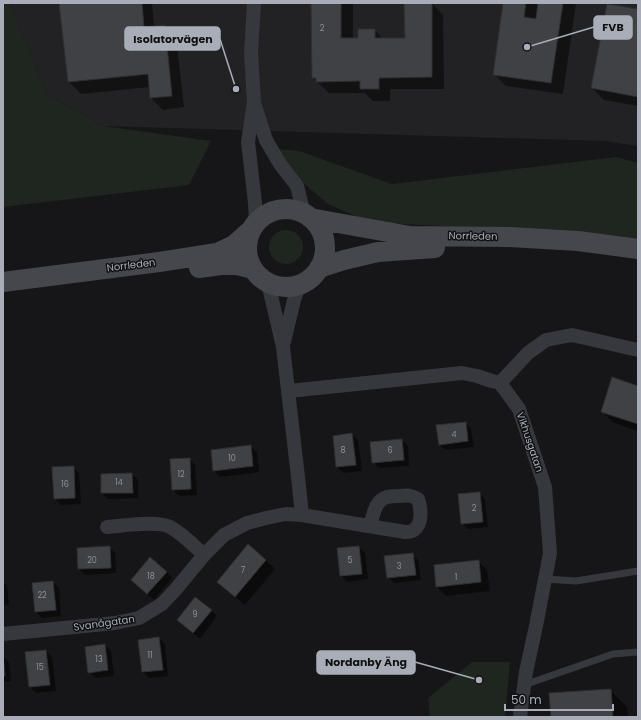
<svg xmlns="http://www.w3.org/2000/svg" width="641" height="720" font-family="Poppins,sans-serif">
	<style>
		.built { fill: #222225 }
		.green { fill: #1e261f }
		.shadow { fill: #0007 }
		.building { fill: #404145; stroke: #303034 }
		.lines { fill: none; stroke-linecap: round; stroke-linejoin: round }
		.lane { stroke: #37383d; stroke-width: 7 }
		.street { stroke: #37383d; stroke-width: 14 }
		.secondary { stroke: #45474d; stroke-width: 20 }
		.labels { text-anchor: middle; dominant-baseline: central; stroke-width: 3; stroke-linejoin: round; paint-order: stroke }
		.number-label { font-size: 8px; fill: #8e929b }
		.street-label { font-size: 10px; fill: #a8adb8; stroke: #111113 }
		.leader { fill: none; stroke: #a8adb8; stroke-width: 1.5 }
		.callout-dot { fill: #a8adb8; stroke: #111113; stroke-width: 1.5 }
		.callout { fill: #a8adb8; stroke: #a8adb8; stroke-width: 1.5 }
		.callout-label { font-size: 11px; text-anchor: middle; font-weight: bold; fill: #111 }
	</style>
	<rect width="100%" height="100%" fill="#161618"/>
	<path class="built" d="M11 3H638V146L605 141 103 126 47 94 12 9Z"/>
	<path class="green" d="M3 3H11L12 9 47 94 103 126 211 141 189 185 3 207Z
		M278 149 299 151 392 184 616 157 638 163V242L560 233 369 222 328 204 294 175Z
		M269 247a17 17 0 1 1 34 0a17 17 0 1 1-34 0Z
		M472 662H510L505 717H430L428 698Z"/>
	<path class="shadow" d="M60 3H152L154 27 164 26 176 38 184 107 163 110 151 98 150 87 81 94 69 82Z
		M312 3H353V39H359L375 30 383 39H406L405 3H432L443 15 444 89H390V101H373L365 93H329L313 78Z
		M504 3H576L563 94 506 86 494 74Z
		M638 10V106L604 100 592 88Z
		M638 387V431L614 423 602 411Z
		M466 423 471 429 474 447 445 450 439 444Z
		M352 434 358 440 362 471 343 473 337 467 334 437Z
		M402 440 408 446 409 466 379 468 373 462Z
		M251 446 257 452 259 472 220 477 214 471Z
		M189 459 195 465 197 495 179 496 173 490Z
		M73 467 79 473 81 504 61 505 55 499Z
		M132 474 138 480V498L108 499 102 493V475Z
		M479 493 485 499 488 527 468 529 462 523Z
		M109 547 115 553 116 573 85 575 79 569 78 549Z
		M359 547 365 553 368 579 347 582 341 576Z
		M412 554 418 560 421 580 394 583 388 577Z
		M266 560 275 569 245 605 227 591 218 582Z
		M478 561 487 570 490 591 446 596 437 587Z
		M167 572 172 578 154 600 138 586Z
		M3 582 7 586 9 605 3 606Z
		M53 582 59 588 61 616 42 618 36 612 33 584Z
		M211 610 217 616 200 639 184 626 178 620Z
		M159 638 165 644 168 676 149 678 143 672Z
		M105 645 111 651 114 676 95 678 89 672Z
		M46 651 52 657 56 691 36 693 30 687 26 653Z
		M3 656 9 662 11 681 3 682Z
		M610 690 627 707 628 717H552Z"/>
	<path class="building" d="M59 3H142L144 27 165 25 172 96 150 98 148 74 68 82Z
		M311 3H341V38H358V29H375V38H405L404 3H432V77L379 78V89H360V81L316 82V78H312Z
		M503 3H526L524 17 536 19 538 3H563L551 83 493 75Z
		M607 4 638 9V97L591 88Z
		M612 377 638 386V424L601 412Z
		M466 422 468 441 439 445 436 425Z
		M352 433 356 465 336 467 333 436Z
		M402 439 404 460 372 463 370 442Z
		M251 445 253 466 213 471 211 450Z
		M190 458 191 489 172 490 170 459Z
		M74 466 75 498 54 499 52 467Z
		M132 473 133 493H101V474Z
		M480 492 483 522 461 524 458 494Z
		M248 544 266 560 235 597 217 582Z
		M110 546 111 568 78 569 77 548Z
		M359 546 362 574 340 576 337 548Z
		M413 553 416 575 387 578 384 556Z
		M150 557 167 572 147 594 131 580Z
		M479 560 481 582 436 587 434 565Z
		M53 581 56 610 35 612 32 583Z
		M195 597 212 610 193 633 177 620Z
		M159 637 163 670 142 672 138 640Z
		M105 644 108 670 88 673 85 647Z
		M46 650 50 685 29 687 25 652Z
		M3 655 5 676H3Z
		M611 689 613 717H551L549 693Z"/>
	<g class="lines">
		<path class="lane" d="M545 579 576 581 638 571
			M524 685 613 654 638 652"/>
		<path class="street" d="M254 3 251 53 254 102 248 142 255 203 256 224
			M255 106 266 140 280 164 297 186 304 214
			M268 283 283 347 298 477 302 515
			M284 342 294 300 299 285
			M500 383 528 353 546 340 572 335 638 350
			M289 391 462 373 477 376 492 381 500 383 519 409 545 487 550 553 536 626 526 672 520 717
			M107 527C123 526 156 520 170 527 183 534 193 545 204 555
			M3 634 115 623 139 618 162 604 176 589 204 555 224 535 247 523 266 518 286 514 302 515 405 532C408 532 411 532 414 530 423 523 421 508 418 499 411 495 407 495 399 496 395 496 391 496 387 497 375 500 373 516 370 526"/>
		<path class="secondary" d="M247 248a39 39 0 1 1 78 0a39 39 0 1 1-78 0Z
			M310 218 410 236 510 237 578 241 638 249
			M199 268 221 265H237L253 269
			M319 268 344 260 378 252 435 248
			M3 282 159 262 217 253 234 245 252 229"/>
	</g>
	<g class="labels">
		<g class="number-label">
			<text x="322" y="28">2</text>
			<text x="454" y="434">4</text>
			<text x="343" y="450">8</text>
			<text x="390" y="450">6</text>
			<text x="232" y="458">10</text>
			<text x="181" y="474">12</text>
			<text x="119" y="482">14</text>
			<text x="65" y="484">16</text>
			<text x="474" y="508">2</text>
			<text x="92" y="560">20</text>
			<text x="350" y="560">5</text>
			<text x="399" y="566">3</text>
			<text x="243" y="570">7</text>
			<text x="151" y="576">18</text>
			<text x="456" y="577">1</text>
			<text x="42" y="595">22</text>
			<text x="195" y="614">9</text>
			<text x="150" y="655">11</text>
			<text x="99" y="659">13</text>
			<text x="40" y="667">15</text>
		</g>
		<g class="street-label">
			<text transform="translate(473 236) rotate(1)">Norrleden</text>
			<text transform="translate(131 265) rotate(-7)">Norrleden</text>
			<text transform="translate(530 442) rotate(71)">Vikhusgatan</text>
			<text transform="translate(104 623) rotate(-8)">Svanågatan</text>
		</g>
	</g>
	<path class="leader" d="M527 47L594 27M236 89L220 39M479 680L415 662"/>
	<g class="callout-dot">
		<circle cx="527" cy="47" r="4"/>
		<circle cx="236" cy="89" r="4"/>
		<circle cx="479" cy="680" r="4"/>
	</g>
	<g class="callout">
		<rect x="594" y="16" width="38" height="23" rx="4"/>
		<rect x="125" y="27" width="95" height="23" rx="4"/>
		<rect x="317" y="651" width="98" height="23" rx="4"/>
	</g>
	<g class="callout-label">
		<text x="613" y="31">FVB</text>
		<text x="173" y="43">Isolatorvägen</text>
		<text x="366" y="666">Nordanby Äng</text>
	</g>
	<rect width="641" height="720" fill="none" stroke="#a8adb8" stroke-width="8"/>
	<path d="M505 704v6h108v-6" fill="none" stroke="#a8adb8" stroke-width="2"/>
	<text x="511" y="704" font-size="12" fill="#a8adb8" stroke="#111113" stroke-width="3" paint-order="stroke">50 m</text>
</svg>
